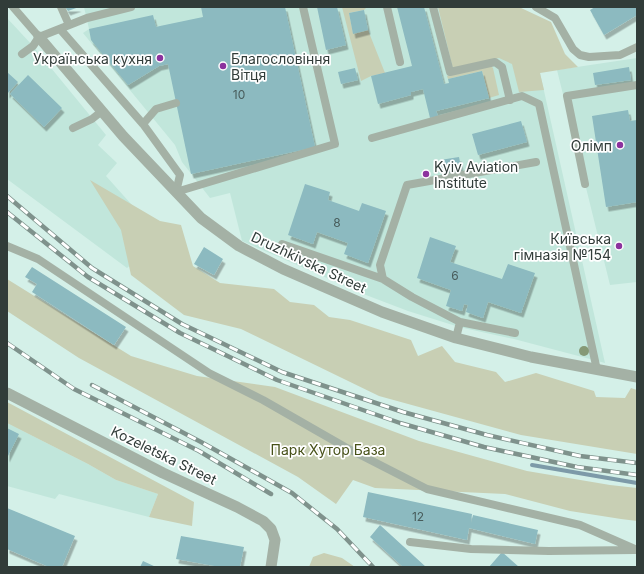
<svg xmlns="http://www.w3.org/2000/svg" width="644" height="574" font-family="Inter,sans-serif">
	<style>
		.built { fill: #c1e6db }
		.green { fill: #c8cfb4 }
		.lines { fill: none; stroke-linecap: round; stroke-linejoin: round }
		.stream { stroke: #7d9aa8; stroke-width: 4 }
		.building { fill: #8cbac0; filter: url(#shadow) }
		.service { stroke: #a4b1a5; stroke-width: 8 }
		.minor { stroke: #a4b1a5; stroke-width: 11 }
		.rail-casing { stroke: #7f928c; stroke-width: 4.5 }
		.rail { stroke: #fff; stroke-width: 3; stroke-dasharray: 9; stroke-linecap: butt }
		.tree { fill: #869976 }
		.poi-dot { fill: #8c329e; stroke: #fff; stroke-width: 1.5 }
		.labels { text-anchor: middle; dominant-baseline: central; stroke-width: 3.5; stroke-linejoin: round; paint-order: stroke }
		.number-label { font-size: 12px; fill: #485c5b }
		.poi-label { font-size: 14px; fill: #313c39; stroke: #fff; text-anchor: end }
		.street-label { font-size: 14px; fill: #313c39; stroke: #fff }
		.park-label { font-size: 14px; fill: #475119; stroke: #fff }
	</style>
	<defs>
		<filter id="shadow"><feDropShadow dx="2.5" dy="4.5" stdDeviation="0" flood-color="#0004"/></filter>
	</defs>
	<rect width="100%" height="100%" fill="#d4f0e8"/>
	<path class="built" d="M84 7H508L540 73 605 363 514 339 459 327 408 311 366 295 242 241 230 193 210 198 182 162 175 145 83 33 89 29Z
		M7 18 33 46 106 135 98 145 117 163 106 176 140 214V257L127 268 7 179Z
		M637 58V282L610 285 557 70Z
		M7 423 88 464 116 480 158 494 149 517 59 494 55 499 7 486Z"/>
	<path class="green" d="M342 7H367L364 10 349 13 353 33 368 30 385 73 371 76 361 81Z
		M438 7H519L551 22 565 54 578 67 540 73 544 90 519 92 512 64 499 58 453 69Z
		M491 66 493 68 499 95 489 98 482 71 448 79 447 76Z
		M90 180 160 221 181 225 193 266 220 283 274 289 290 302 314 305 329 317 350 320 411 340 418 356 442 346 455 362 496 372 505 382 536 373 594 391 596 397 625 398 631 388 637 390V454L521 435 379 396 241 329 184 315 131 275 121 230Z
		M7 279 131 356 197 376 275 387 419 441 527 471 610 485 637 488V521L621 519 570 511 505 494 375 488 353 480 336 504 298 477 79 358 7 311Z
		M7 402 194 502 192 526 149 517 158 494 116 480 88 464 7 423Z
		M324 553 342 558 355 567H309L313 557Z"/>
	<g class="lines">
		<path class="stream" d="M532 465 637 483"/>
	</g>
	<path class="building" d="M65 7H79L68 11Z
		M201 7H285L315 147 191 174 168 64 159 66 128 85 91 40 89 29 153 15 156 27 160 26 203 17Z
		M317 7H337L346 45 326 50Z
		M397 7H424L444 84 449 83 448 79 482 71 489 98 436 111 438 116 430 118 423 89 411 92V95L378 104 371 76 412 66Z
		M595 7H637V15L604 35 590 10Z
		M364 10 368 30 353 34 349 13Z
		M629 67 631 80 595 85 593 73Z
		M355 68 358 80 341 84 338 72Z
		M7 72 18 82 7 94Z
		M28 75 62 108 44 127 10 94Z
		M628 110 630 121 637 120V202L606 207 592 116Z
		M521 121 527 142 478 155 472 134Z
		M459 157 461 167 441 170 440 160Z
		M305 184 330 192 328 200 359 211 362 203 386 211 368 263 344 254 348 243 317 232 313 244 288 235Z
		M430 237 456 246 450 262 502 279 508 264 535 273 521 313 488 302 483 318 466 312 468 305 464 304 462 311 446 306 451 290 417 278Z
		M204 247 223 259 214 275 194 264Z
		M32 267 126 327 114 345 32 292 37 284 25 277Z
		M7 428 19 434 7 458Z
		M368 492 472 514 471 523 473 515 538 530 535 544 469 528 467 540 363 517Z
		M7 508 75 536 62 567H49L7 549Z
		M380 525 426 567H403L370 537Z
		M181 536 244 547 240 567H220L176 559Z
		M502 552 519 567H489Z
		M143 561 156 567H140Z"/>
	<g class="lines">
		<path class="service" d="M13 7 39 37
			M61 7 69 25
			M387 7 400 62
			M433 7 450 72 495 62 502 67 510 100
			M536 7 555 18 573 49 580 55 589 57 620 55 637 47
			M60 29 143 124 180 175 176 192
			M22 54 33 46 39 37 87 18 131 7
			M143 124 156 109 176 103
			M73 128 92 119 102 111
			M372 138 522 96 539 104 597 370
			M585 184 567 96 637 85
			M176 192 335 144 303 7
			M282 244 383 279 412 297 460 322 515 333
			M7 246 38 259 209 373 263 400 345 447 427 489 580 525 637 550
			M383 279 380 265 407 185 536 162
			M456 338 460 322
			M410 542 471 549 549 551 634 550"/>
		<path class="minor" d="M39 37 123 136 201 218 239 246 283 269 382 312 456 338 531 357 637 377
			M7 393 163 473 237 507 263 521 271 529 275 540 271 567"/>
		<g class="rail-casing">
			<path id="rail" d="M7 196 92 268 182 324 282 372 403 412 487 435 580 456 637 463
				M7 212 88 277 180 333 277 380 400 423 484 447 577 467 637 475
				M7 343 74 389 199 451 271 494
				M92 385 201 442 292 493 337 529 373 567"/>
		</g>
		<use href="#rail" class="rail"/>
	</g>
	<circle class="tree" cx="584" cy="351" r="5"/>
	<g class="poi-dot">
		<circle cx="160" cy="58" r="4"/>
		<circle cx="223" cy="66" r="4"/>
		<circle cx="620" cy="145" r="4"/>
		<circle cx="426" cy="174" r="4"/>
		<circle cx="619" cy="246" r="4"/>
	</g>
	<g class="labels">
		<g class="number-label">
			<text x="239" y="94">10</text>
			<text x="337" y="222">8</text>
			<text x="455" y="275">6</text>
			<text x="418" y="516">12</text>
		</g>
		<g class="poi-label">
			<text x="152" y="58">Українська кухня</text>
			<text x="231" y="58" text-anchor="start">Благословіння<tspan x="231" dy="16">Вітця</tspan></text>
			<text x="612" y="145">Олімп</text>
			<text x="434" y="166" text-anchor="start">Kyiv Aviation<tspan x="434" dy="16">Institute</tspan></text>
			<text x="611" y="238">Київська<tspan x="611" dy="16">гімназія №154</tspan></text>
		</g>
		<g class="street-label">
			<text transform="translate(309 262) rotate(25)">Druzhkivska Street</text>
			<text transform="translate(164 455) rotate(26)">Kozeletska Street</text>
		</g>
		<g class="park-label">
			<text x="328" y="449">Парк Хутор База</text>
		</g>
	</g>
	<rect width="644" height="574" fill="none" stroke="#313c39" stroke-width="16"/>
</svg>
